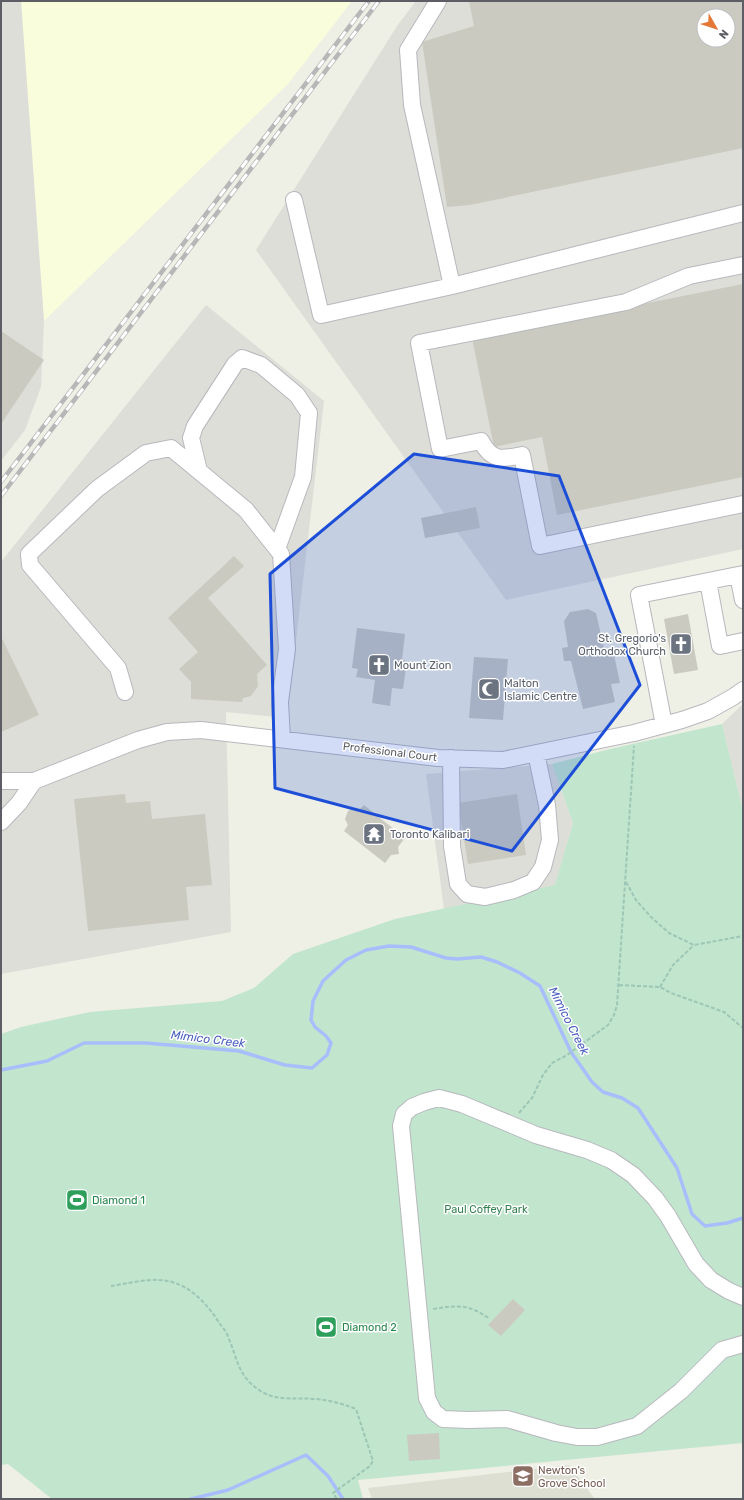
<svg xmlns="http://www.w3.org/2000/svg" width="744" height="1500" font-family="Rubik,sans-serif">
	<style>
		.commercial { fill: #fafddc }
		.industrial { fill: #ddded7; fill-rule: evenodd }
		.education { fill: #dedfd3 }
		.green { fill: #c2e5cd }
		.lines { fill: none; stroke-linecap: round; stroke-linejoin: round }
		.stream { stroke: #a8befc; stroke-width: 3.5 }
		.building { fill: #cacac1; fill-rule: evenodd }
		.minor-casing { stroke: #b7b8be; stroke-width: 18 }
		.path { stroke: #9cc6b5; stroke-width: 2; stroke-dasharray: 4 2; stroke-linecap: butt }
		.minor { stroke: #fff; stroke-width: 16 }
		.rail-casing { stroke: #b7b7b8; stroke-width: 4.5 }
		.rail { stroke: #fff; stroke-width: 3; stroke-dasharray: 9; stroke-linecap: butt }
		.marked { fill: #1d4ed8; fill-opacity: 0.2; stroke: #1d4ed8; stroke-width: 3; stroke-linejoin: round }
		.labels { text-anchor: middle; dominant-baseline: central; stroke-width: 3; stroke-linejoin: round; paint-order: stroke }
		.worship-label { font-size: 11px; fill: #5b616d; stroke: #fff; text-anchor: start }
		.street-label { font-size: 11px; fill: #5d5e65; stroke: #fff }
		.leisure-label { font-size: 11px; fill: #27864d; stroke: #fff; text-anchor: start }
		.park-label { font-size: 11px; fill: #378252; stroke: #fff }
		.education-label { font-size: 11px; fill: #785e54; stroke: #fff; text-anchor: start }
		.water-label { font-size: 12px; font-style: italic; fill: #4a60c0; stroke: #fff }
	</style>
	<rect width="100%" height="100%" fill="#eeefe5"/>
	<path class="commercial" d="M21 1H352L288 84 44 321Z"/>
	<path class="industrial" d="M1 1H21L44 321 41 387 25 430 1 461Z
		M416 1H743V549L506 600 256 250 397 26ZM704 16H728V40H704Z
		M206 305 324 401 287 718 226 712 231 932 1 974V562Z
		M743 704V811L722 724Z
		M552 764 573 823 555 886 444 909 426 774Z"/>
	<path class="education" d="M569 1465 595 1499H372L368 1488Z"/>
	<path class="green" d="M722 724 743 811V1443L358 1480 363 1499H52L8 1464 1 1465V1034L21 1027 90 1012 222 1001 254 988 293 954 395 919 555 885 573 823 552 764 610 749Z"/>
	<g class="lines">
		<path class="stream" d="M1 1070 47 1061 84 1043H146L239 1051 285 1065 312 1068 327 1055 331 1043 326 1036 315 1027 311 1020 313 1001 323 981 346 960 366 950 389 946 411 947 446 958 457 959 481 957 497 962 520 973 540 986 571 1052 592 1082 603 1092 622 1098 638 1108 677 1168 692 1214 705 1226 727 1223 743 1218
			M191 1499 228 1490 306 1455 328 1476 343 1499"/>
	</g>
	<path class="building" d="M469 1H743V148L470 205 447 207 422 42 474 26ZM704 16H728V40H704Z
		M743 284V477L557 515 542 437 494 447 472 338Z
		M1 331 44 360 1 424Z
		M476 507 480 528 425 538 421 518Z
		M234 556 244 566 208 598 267 665 257 674 258 686 251 696 243 698 242 702 191 699V682L179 669 198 652 168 618Z
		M588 609 596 613 605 652 613 650 620 683 611 684 615 702 583 709 571 661H564L562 648 568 647 564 621 570 612Z
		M688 614 698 670 674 674 664 619Z
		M357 628 405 634 402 660 407 661 403 689 392 688 390 706 372 703 375 680 356 677 358 669 352 668Z
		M1 636 39 715 1 732Z
		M474 657 508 659 503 720 469 718Z
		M125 794 126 803 150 801 152 819 205 814 212 885 186 887 189 920 88 931 74 799Z
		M517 794 526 855 468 864 458 803Z
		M364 805 405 838 398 847 399 854 391 855 385 863 344 831 348 825 345 819 348 811 354 808 360 809Z
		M513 1299 525 1310 501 1336 488 1325Z
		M439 1433 440 1459 409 1461 407 1435Z"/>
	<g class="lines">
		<g class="minor-casing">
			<path id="minor" d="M438 1 408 50 412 105 452 286
				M294 200 321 315 452 286 743 213
				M743 265 689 276 626 302 419 343 440 449 481 441C492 462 502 459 522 455L540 546 743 504
				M199 471 191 438 195 426 235 364 242 358 261 365 297 395 309 413 303 477 277 549
				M738 575 743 600
				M708 581 720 646 743 641
				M125 692 118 668 30 565 29 554 97 489 146 453 171 448 246 510 281 554 287 649 280 702 282 739
				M664 725 639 595 743 574
				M451 758 452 846 458 884 467 894 485 897 514 890 533 882 543 867 550 840 547 805 536 753
				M1 781H34L138 740 167 732 201 730 438 758 503 760 634 733 682 720 708 711 733 697 743 690
				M1 822 19 803 34 781
				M743 1297 729 1291 711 1280 696 1264 668 1216 655 1198 633 1175 611 1160 587 1150 536 1135 462 1104 439 1098 424 1102 412 1107 404 1114 401 1126 427 1398 434 1412 443 1419 468 1420 507 1419 556 1433 577 1437H597L637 1426 681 1391 722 1350 743 1344"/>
		</g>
		<path class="path" d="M626 882 636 900 651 917 669 933 694 945 743 936
			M619 985 660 987 671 993 724 1012 743 1028
			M660 987 673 965 694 945
			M519 1113 532 1098 543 1075 552 1063 567 1055 608 1025 614 1015 617 1005 634 746
			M111 1286C124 1284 146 1279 159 1280 187 1281 206 1302 220 1324 223 1328 227 1332 228 1337 238 1359 237 1375 259 1390 276 1402 296 1397 315 1399 330 1400 343 1404 356 1409L373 1461 370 1466 333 1493 337 1499
			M433 1309C459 1305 468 1304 490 1319"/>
		<use href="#minor" class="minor"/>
		<g class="rail-casing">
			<path id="rail" d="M1 482 369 1
				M1 496 379 1"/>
		</g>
		<use href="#rail" class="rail"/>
	</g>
	<path class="marked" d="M414 454 559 476 640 685 512 851 275 788 270 574Z"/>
	<defs>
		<g id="church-square" transform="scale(1.15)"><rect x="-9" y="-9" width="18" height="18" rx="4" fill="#6b7280" stroke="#fff"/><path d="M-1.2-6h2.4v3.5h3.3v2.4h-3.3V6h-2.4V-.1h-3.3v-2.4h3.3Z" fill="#fff"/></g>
		<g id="mosque-square" transform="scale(1.15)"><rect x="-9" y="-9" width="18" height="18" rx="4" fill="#6b7280" stroke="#fff"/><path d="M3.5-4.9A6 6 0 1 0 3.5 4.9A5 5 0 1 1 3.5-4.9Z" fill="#fff"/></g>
		<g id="temple-square" transform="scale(1.15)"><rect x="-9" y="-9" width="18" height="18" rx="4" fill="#6b7280" stroke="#fff"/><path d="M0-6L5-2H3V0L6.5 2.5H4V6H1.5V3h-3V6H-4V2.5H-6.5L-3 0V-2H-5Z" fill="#fff"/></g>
		<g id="stadium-square" transform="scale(1.15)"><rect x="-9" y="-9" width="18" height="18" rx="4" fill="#2e9e5b" stroke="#fff"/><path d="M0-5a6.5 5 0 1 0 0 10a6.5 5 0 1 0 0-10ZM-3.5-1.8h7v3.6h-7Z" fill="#fff"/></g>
		<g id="school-square" transform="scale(1.15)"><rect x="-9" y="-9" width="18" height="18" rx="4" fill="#8d6e63" stroke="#fff"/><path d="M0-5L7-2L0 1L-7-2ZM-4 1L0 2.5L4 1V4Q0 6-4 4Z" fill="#fff"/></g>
	</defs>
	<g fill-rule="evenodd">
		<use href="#church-square" x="681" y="644"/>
		<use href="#church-square" x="379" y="665"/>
		<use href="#mosque-square" x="489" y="689"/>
		<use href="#temple-square" x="374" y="834"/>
		<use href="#stadium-square" x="77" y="1200"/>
		<use href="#stadium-square" x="326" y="1327"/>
		<use href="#school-square" x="523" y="1476"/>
	</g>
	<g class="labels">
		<g class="worship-label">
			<text x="666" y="638" text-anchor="end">St. Gregorio's<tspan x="666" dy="13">Orthodox Church</tspan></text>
			<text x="394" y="665">Mount Zion</text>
			<text x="504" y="683">Malton<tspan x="504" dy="13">Islamic Centre</tspan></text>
			<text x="390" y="834">Toronto Kalibari</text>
		</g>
		<g class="street-label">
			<text transform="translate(390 752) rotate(7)">Professional Court</text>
		</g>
		<g class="leisure-label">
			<text x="92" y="1200">Diamond 1</text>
			<text x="342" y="1327">Diamond 2</text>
		</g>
		<g class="park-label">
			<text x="486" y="1209">Paul Coffey Park</text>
		</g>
		<g class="education-label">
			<text x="538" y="1470">Newton's<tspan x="538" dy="13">Grove School</tspan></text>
		</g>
		<g class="water-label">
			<text transform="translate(569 1021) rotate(63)">Mimico Creek</text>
			<text transform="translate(208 1039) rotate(7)">Mimico Creek</text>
		</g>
	</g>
	<rect width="744" height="1500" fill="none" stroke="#5d5e65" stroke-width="4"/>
	<g transform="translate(716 28) rotate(129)"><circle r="19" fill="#ffffff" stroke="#bebfc1"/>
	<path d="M0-3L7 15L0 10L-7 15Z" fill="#e47836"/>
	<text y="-6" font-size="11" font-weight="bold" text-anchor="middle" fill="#5d5e65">N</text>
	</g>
</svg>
